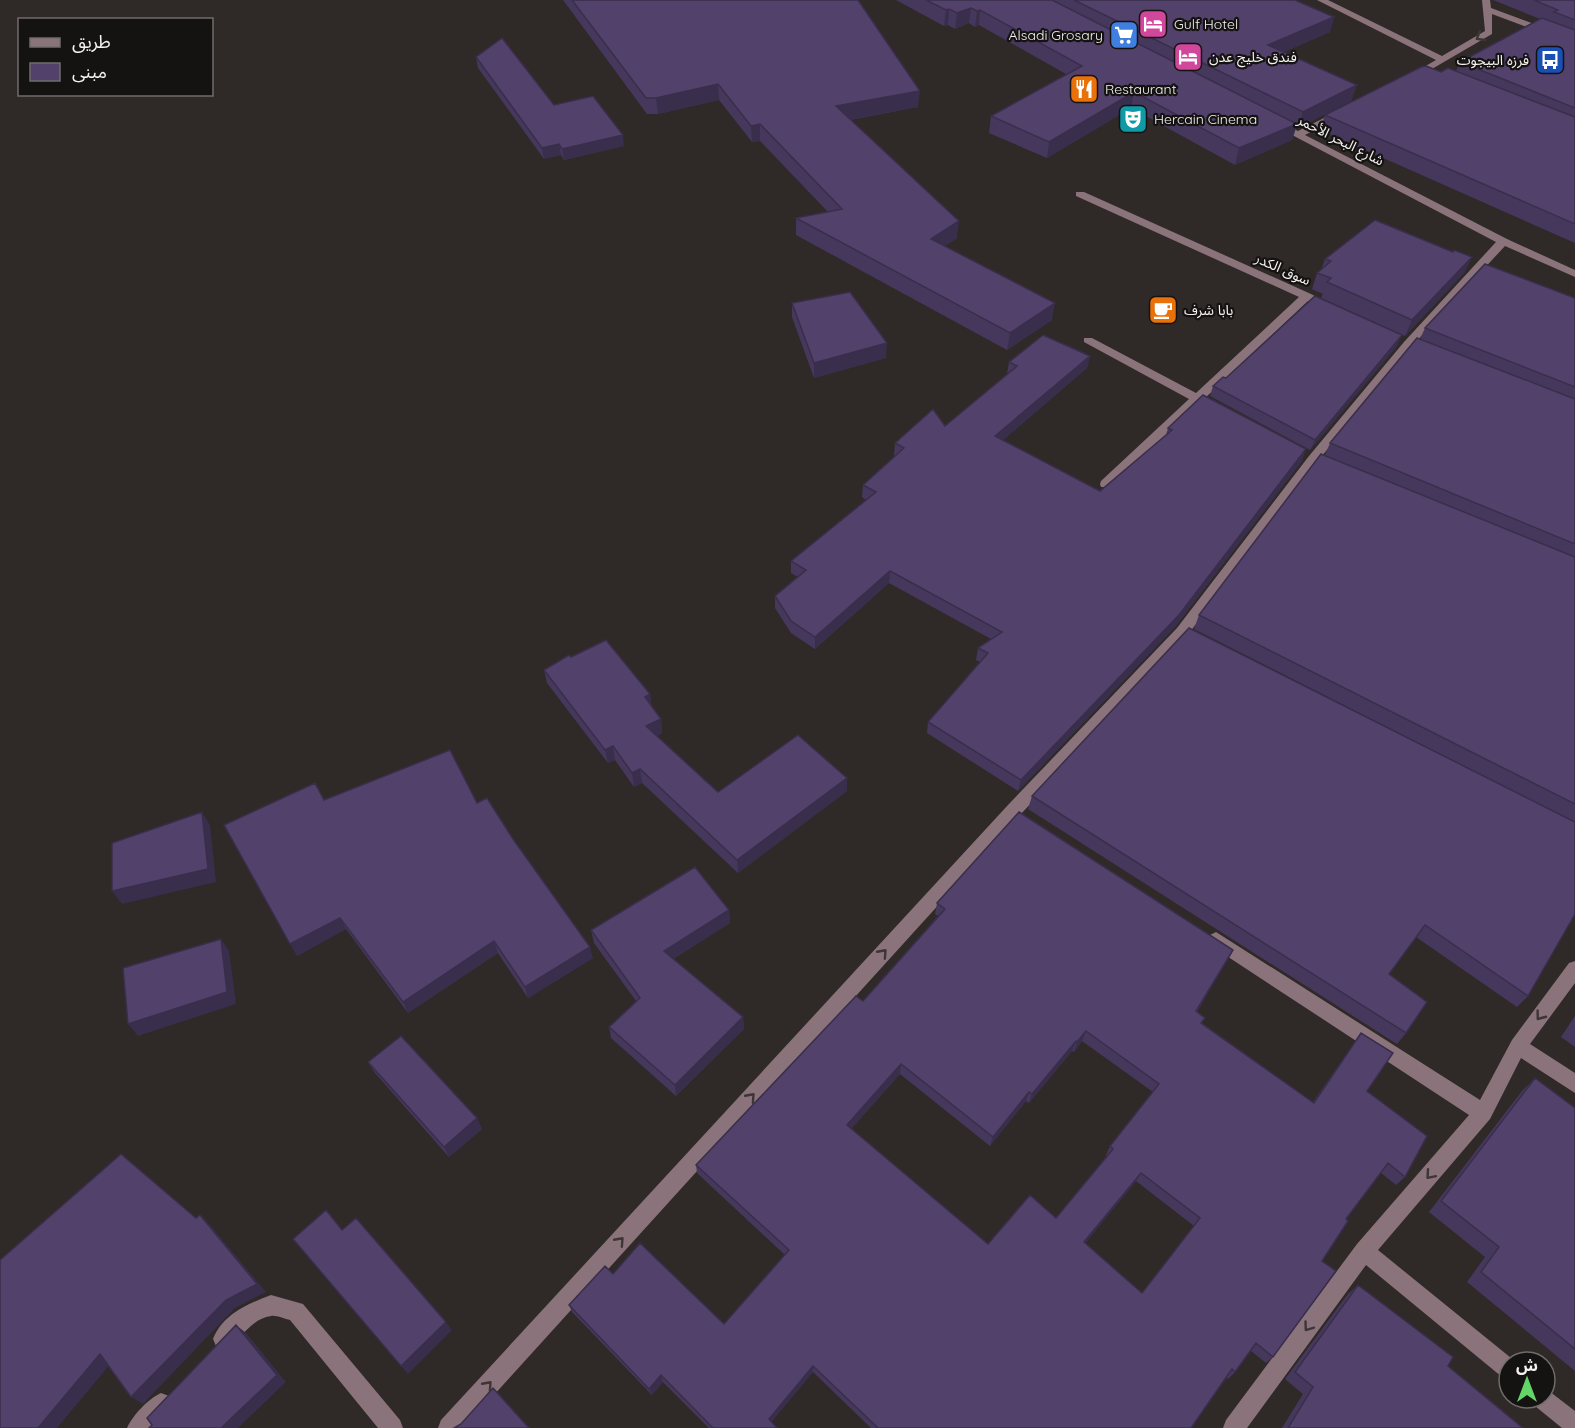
<svg xmlns="http://www.w3.org/2000/svg" width="1575" height="1428" font-family="Quicksand,'Noto Sans Arabic',sans-serif">
	<style>
		.lines { fill: none; stroke-linecap: round; stroke-linejoin: round }
		.minor { fill: #8b737c; fill-rule: evenodd }
		.wall { fill: #46385c; fill-rule: evenodd }
		.shaded-wall { fill: #392e4b }
		.building { fill: #51416b; stroke: #392e4b; stroke-width: 1.5; fill-rule: evenodd }
		.oneway { stroke: #3e3537 }
		.labels { text-anchor: middle; dominant-baseline: central; stroke-width: 4.5; stroke-linejoin: round; paint-order: stroke }
		.far-poi-label { font-size: 14px; fill: #f5f2f0; stroke: #151312; text-anchor: start }
		.far-street-label { font-size: 14px; fill: #f5f2f0; stroke: #151312 }
	</style>
	<rect width="100%" height="100%" fill="#2f2a27"/>
	<g class="lines">
		<path class="minor" d="M1317 0H1328L1442 56 1485 31 1482 0H1490L1491 8 1575 39V45L1492 14V34L1413 80 1410 79V75L1436 60Z
			M1338 111 1346 113 1305 135 1507 239 1575 270V277L1505 246 1412 346 1317 462 1187 636 1020 815 464 1428H438L441 1420 1008 805 1177 628 1309 456 1404 342 1496 242 1273 125 1281 123 1298 131Z
			M1076 192H1084L1311 294 1335 307 1329 310 1308 301 1205 398 1221 406V412H1213L1199 404 1111 487H1101L1100 484 1101 481 1189 399 1084 342V338H1092L1196 393 1299 297 1076 196Z
			M1216 932 1480 1100 1512 1040 1569 963 1575 961V983L1530 1044 1575 1073V1093L1521 1058 1490 1119 1378 1250 1516 1362H1509V1381L1502 1377 1366 1265 1247 1428H1223L1226 1420 1357 1244 1469 1115 1210 945 1207 940 1210 935Z
			M271 1295 303 1304 400 1420 403 1428H378L290 1320C285 1319 276 1315 271 1316 249 1319 241 1342 223 1349L216 1346 213 1339C223 1314 248 1304 271 1295Z
			M1545 1388 1575 1411V1428H1562L1535 1406 1532 1398H1545Z
			M161 1393 169 1396 172 1404 169 1412 153 1428H127C133 1415 148 1399 161 1393Z"/>
	</g>
	<path class="wall" d="M563 0H858L918 107 850 120 957 238 945 246 1052 320 1007 350 796 235V218L828 212 760 141 752 142 719 100 658 114H647Z
		M896 0H1295L1334 17 1330 32 1284 52 1357 85 1351 101 1298 128H1296L1292 140 1235 165 1131 108 1047 158 989 133 991 116 1066 74 979 25 975 27 969 23 955 29 948 25 944 26Z
		M1493 0H1575V243L1320 130 1325 115 1441 72 1456 71 1460 62 1540 19Z
		M476 57 554 105 624 146 564 160 561 155 544 159 478 68Z
		M1453 252 1472 257 1464 273 1405 336 1321 298 1323 294 1312 289 1317 273 1321 270 1325 259Z
		M1575 298V914L1528 996 1517 1007 1416 937 1389 974 1406 1033 1397 1044 1028 809 1032 796 1529 799 1194 629 1199 615 1325 455 1330 443 1420 339 1425 328Z
		M792 303 886 358 814 378 792 317Z
		M1397 346 1310 450 1210 396 1213 386 1226 378Z
		M1090 356 1087 368 1003 440 1100 491 1166 435 1168 428 1302 461 1175 627 1018 791 927 733 928 722 980 662 976 660 978 648 991 639 889 583 815 649 791 633 775 608V596L798 577 791 573V561L866 500 862 497 863 485 895 456 894 455 895 443 945 426 1007 374 1009 362Z
		M571 657 650 694 651 706 661 719 662 733 657 736 718 792 847 778V791L738 873 642 783 634 787 615 760 608 763 547 683 544 670Z
		M324 800 477 803 513 839 593 958 528 998 498 953 408 1013 346 929 297 956Z
		M937 903 1233 950 1197 1012 1202 1023 1313 1102 1361 1033 1367 1091 1405 1177 1396 1185 1380 1172 1346 1219 1322 1261 1273 1357 1266 1363 1251 1351 1235 1372 1228 1379 1226 1377 1191 1428H871L813 1372 771 1422 777 1428H709L663 1382 652 1395 572 1312 569 1305 613 1274 724 1324 785 1255 697 1173 696 1165 863 1001 938 916 935 914ZM1082 1041 1153 1092 1110 1146 1106 1155 1107 1156 1056 1218 988 1244 851 1129 900 1074 990 1146 1026 1101 1029 1103 1072 1051 1074 1052ZM1136 1181 1194 1226 1142 1293 1085 1243Z
		M729 910 730 923 673 959 743 1017 744 1029 676 1096 611 1038 609 1027 636 1001 594 943 591 930Z
		M1575 1016V1047L1561 1037Z
		M368 1062 477 1118 482 1129 449 1157 375 1073Z
		M1535 1078 1575 1108V1371L1467 1282 1485 1257 1429 1212 1522 1091Z
		M1358 1285 1448 1366 1523 1428H1282L1303 1394 1285 1379 1348 1294Z"/>
	<path class="shaded-wall" d="M971 8 969 23 955 29 957 13Z
		M949 9 948 25 944 26 946 10Z
		M980 10 979 25 975 27 977 11Z
		M1334 17 1330 32 1264 61 1268 45Z
		M718 84 719 100 658 114 656 98Z
		M1357 85 1351 101 1298 128 1303 112Z
		M920 91 918 107 836 122V106Z
		M1134 92 1131 108 1047 158 1049 142Z
		M760 124V141L752 142 751 126Z
		M1297 124 1292 140 1235 165 1239 148Z
		M623 135 624 146 564 160 562 149Z
		M559 144 561 155 544 159 542 148Z
		M959 221 957 238 929 256 931 239Z
		M1472 257 1464 273 1405 336 1412 320Z
		M1055 303 1052 320 1007 350 1010 333Z
		M1402 335 1397 346 1310 450 1315 440Z
		M887 343 886 358 814 378V363Z
		M1090 356 1087 368 993 449 995 436Z
		M1306 449 1302 461 1175 627 1018 791 1021 780Z
		M890 571 889 583 815 649V637Z
		M650 694 652 708 645 697Z
		M661 719 662 733 648 740 646 726Z
		M613 746 615 760 608 763 605 750Z
		M640 769 642 783 634 787 632 773Z
		M847 778V791L738 873 737 860Z
		M202 812 210 825 216 882 122 904 112 891Z
		M729 910 730 923 666 963 664 951Z
		M340 918 346 929 297 956 290 944Z
		M221 939 229 951 236 1004 138 1036 128 1024Z
		M494 941 498 953 408 1013 403 1002Z
		M590 947 593 958 528 998 525 987Z
		M1233 950 1228 960 1191 1021 1196 1011Z
		M743 1017 744 1029 676 1096 675 1085Z
		M1086 1031 1082 1041 1074 1052 1077 1042Z
		M1076 1041 1072 1051 1029 1103 1032 1094Z
		M901 1064 900 1074 846 1134 847 1125Z
		M1029 1092 1026 1101 990 1146 993 1137Z
		M477 1118 482 1129 449 1157 444 1147Z
		M1141 1173 1136 1181 1080 1250 1084 1242Z
		M200 1215 210 1225 266 1292 235 1308 143 1404 131 1397Z
		M446 1322 452 1330 408 1374 401 1366Z
		M236 1325 246 1333 286 1382 238 1428H221Z
		M100 1354 112 1362 57 1428H38Z
		M813 1366V1372L769 1425V1419Z
		M661 1375 663 1382 652 1395 649 1389Z"/>
	<path class="building" d="M572 0H858L920 91 836 106 959 221 931 239 1055 303 1010 333 796 218 842 209 760 124 751 126 718 84 656 98H646Z
		M926 0H1052L1297 124 1239 148 1134 92 1049 142 991 116 1082 66 980 10 977 11 971 8 957 13 949 9 946 10Z
		M1074 0H1295L1334 17 1268 45 1357 85 1303 112Z
		M1534 0H1575V20L1554 12 1558 10Z
		M1542 18 1575 30V108L1460 62Z
		M502 38 554 105 593 96 623 135 562 149 559 144 542 148 476 57Z
		M1426 66 1441 72 1448 68 1575 117V224L1325 115 1421 67Z
		M1375 220 1453 252 1454 250 1472 257 1412 320 1327 282 1331 278 1317 273 1331 261 1325 259Z
		M1485 264 1575 298V387L1425 328Z
		M850 292 887 343 814 363 792 303Z
		M1315 296 1402 335 1315 440 1213 386 1223 377 1226 378Z
		M1043 335 1090 356 995 436 1100 491 1172 430 1168 428 1203 395 1306 449 1179 615 1021 780 928 722 988 653 978 648 1002 632 890 571 815 637 791 621 775 596 806 570 791 561 876 492 863 485 904 448 895 443 933 409 945 426 1017 366 1009 362Z
		M1417 338 1575 399V544L1330 443Z
		M1321 454 1575 557V804L1199 615Z
		M1189 628 1575 822V914L1528 996 1425 925 1389 974 1427 1002 1406 1033 1032 796Z
		M606 640 650 694 645 697 661 719 646 726 718 792 798 735 847 778 737 860 640 769 632 773 613 746 605 750 544 670 569 655 571 657Z
		M450 750 477 803 487 798 513 839 590 947 525 987 494 941 403 1002 340 918 290 944 224 825 315 783 324 800Z
		M202 812 208 869 112 891V843Z
		M1019 812 1233 950 1196 1011 1205 1018 1201 1023 1314 1103 1361 1033 1393 1053 1367 1091 1427 1136 1405 1177 1388 1163 1346 1219 1348 1221 1322 1261 1336 1271 1273 1357 1256 1343 1235 1372 1232 1369 1191 1428H876L877 1427 813 1366 769 1419 777 1428H713L661 1375 649 1389 569 1305 605 1266 613 1274 640 1243 724 1324 789 1250 696 1165 856 996 863 1001 945 909 937 903ZM1086 1031 1159 1084 1110 1146 1113 1149 1056 1218 1030 1195 988 1244 847 1125 901 1064 993 1137 1029 1092 1032 1094 1076 1041 1077 1042ZM1141 1173 1200 1218 1142 1293 1084 1242Z
		M695 867 729 910 664 951 743 1017 675 1085 609 1027 640 998 591 930Z
		M221 939 227 992 128 1024 123 968Z
		M401 1036 477 1118 444 1147 368 1062Z
		M1535 1078 1575 1108V1349L1481 1272 1499 1247 1441 1201Z
		M121 1154 196 1218 200 1215 257 1284 226 1300 131 1397 100 1354 38 1428H0V1260Z
		M326 1210 342 1230 356 1218 446 1322 401 1366 293 1239Z
		M1358 1285 1453 1357 1448 1366 1523 1428H1288L1313 1387 1295 1372Z
		M236 1325 277 1375 221 1428H149L152 1425 147 1418Z
		M493 1388 529 1428H454L461 1424Z"/>
	<defs><path id="oneway-chevron" d="M-2-3.5L2.5 0L-2 3.5" fill="none" stroke-width="1.6" stroke-linecap="round" stroke-linejoin="round" transform="scale(1.5)"/></defs>
	<g class="oneway">
		<use href="#oneway-chevron" transform="translate(1480 37) rotate(149)"/>
		<use href="#oneway-chevron" transform="translate(883 953) rotate(-48)"/>
		<use href="#oneway-chevron" transform="translate(1540 1016) rotate(127)"/>
		<use href="#oneway-chevron" transform="translate(751 1097) rotate(-48)"/>
		<use href="#oneway-chevron" transform="translate(1430 1175) rotate(131)"/>
		<use href="#oneway-chevron" transform="translate(620 1241) rotate(-48)"/>
		<use href="#oneway-chevron" transform="translate(1308 1327) rotate(126)"/>
		<use href="#oneway-chevron" transform="translate(488 1385) rotate(-48)"/>
	</g>
	<defs>
		<g id="hotel-square" transform="scale(1.5)"><rect x="-9" y="-9" width="18" height="18" rx="4" fill="#d1479c" stroke="#151312"/><path d="M-6-4.5h1.5V1H6V5H4.5V3h-9V5H-6ZM-4 0a1.8 1.8 0 1 1 3.6 0ZM.5 0V-2.5h3Q6-2.5 6 0Z" fill="#fff"/></g>
		<g id="supermarket-square" transform="scale(1.5)"><rect x="-9" y="-9" width="18" height="18" rx="4" fill="#3f7fe0" stroke="#151312"/><path d="M-6-5.5h2.5l.6 2H6L4.5 2H-2.5L-4.4-4H-6ZM-1.5 3.2a1.3 1.3 0 1 0 .1 0ZM3 3.2a1.3 1.3 0 1 0 .1 0Z" fill="#fff"/></g>
		<g id="bus-square" transform="scale(1.5)"><rect x="-9" y="-9" width="18" height="18" rx="4" fill="#1a4fb4" stroke="#151312"/><path d="M-5-6H5V4H4V6H2V4H-2V6H-4V4H-5ZM-3.5-4V0h7V-4ZM-3.5 1.2v1.5H-2V1.2ZM2 1.2v1.5H3.5V1.2Z" fill="#fff"/></g>
		<g id="restaurant-square" transform="scale(1.5)"><rect x="-9" y="-9" width="18" height="18" rx="4" fill="#e8710a" stroke="#151312"/><path d="M-5-6h1v4h1v-4h1v4h1v-4h1v5L-1.5 .5V6h-2V.5L-5-1ZM5-6V6H3V1.5H1.5Q1.5-4 5-6Z" fill="#fff"/></g>
		<g id="theatre-square" transform="scale(1.5)"><rect x="-9" y="-9" width="18" height="18" rx="4" fill="#0f9aa8" stroke="#151312"/><path d="M-5-5.5Q0-4 5-5.5V0Q5 5 0 6Q-5 5-5 0ZM-3.3-2.5H-1v1.5H-3.3ZM1-2.5H3.3v1.5H1ZM-2.8 1Q0 5.5 2.8 1Z" fill="#fff"/></g>
		<g id="cafe-square" transform="scale(1.5)"><rect x="-9" y="-9" width="18" height="18" rx="4" fill="#e8710a" stroke="#151312"/><path d="M-5.5-4.5H6V0H3Q3 3.5 0 3.5H-2.5Q-5.5 3.5-5.5 0ZM3-3.2v2h1.7v-2ZM-6 4.5H4V6H-6Z" fill="#fff"/></g>
	</defs>
	<g fill-rule="evenodd">
		<use href="#hotel-square" x="1153" y="24"/>
		<use href="#supermarket-square" x="1124" y="35"/>
		<use href="#hotel-square" x="1188" y="57"/>
		<use href="#bus-square" x="1550" y="60"/>
		<use href="#restaurant-square" x="1084" y="89"/>
		<use href="#theatre-square" x="1133" y="119"/>
		<use href="#cafe-square" x="1163" y="310"/>
	</g>
	<g class="labels">
		<g class="far-poi-label">
			<text x="1174" y="24">Gulf Hotel</text>
			<text x="1103" y="35" text-anchor="end">Alsadi Grosary</text>
			<text x="1209" y="57">فندق خليج عدن</text>
			<text x="1529" y="60" text-anchor="end">فرزه البيجوت</text>
			<text x="1105" y="89">Restaurant</text>
			<text x="1154" y="119">Hercain Cinema</text>
			<text x="1184" y="310">بابا شرف</text>
		</g>
		<g class="far-street-label">
			<text transform="translate(1341 140) rotate(27)">شارع البحر الأحمر</text>
			<text transform="translate(1283 269) rotate(24)">سوق الكدر</text>
		</g>
	</g>
	<rect x="18" y="18" width="195" height="78" fill="#151312" stroke="#6f6c6b" stroke-width="1.5"/>
	<rect x="30" y="38" width="30" height="9" fill="#8b737c" stroke="#6f6c6b" stroke-width="1.5"/>
	<text x="72" y="48" font-size="18" fill="#f5f2f0">طريق</text>
	<rect x="30" y="63" width="30" height="18" fill="#51416b" stroke="#6f6c6b" stroke-width="1.5"/>
	<text x="72" y="78" font-size="18" fill="#f5f2f0">مبنى</text>
	<g transform="translate(1527 1380)"><circle r="28" fill="#151312" stroke="#6f6c6b" stroke-width="1.5"/>
	<path d="M0-4.5L10 22L0 15L-10 22Z" fill="#63d468"/>
	<text y="-9" font-size="16" font-weight="bold" text-anchor="middle" fill="#f5f2f0">ش</text>
	</g>
</svg>
